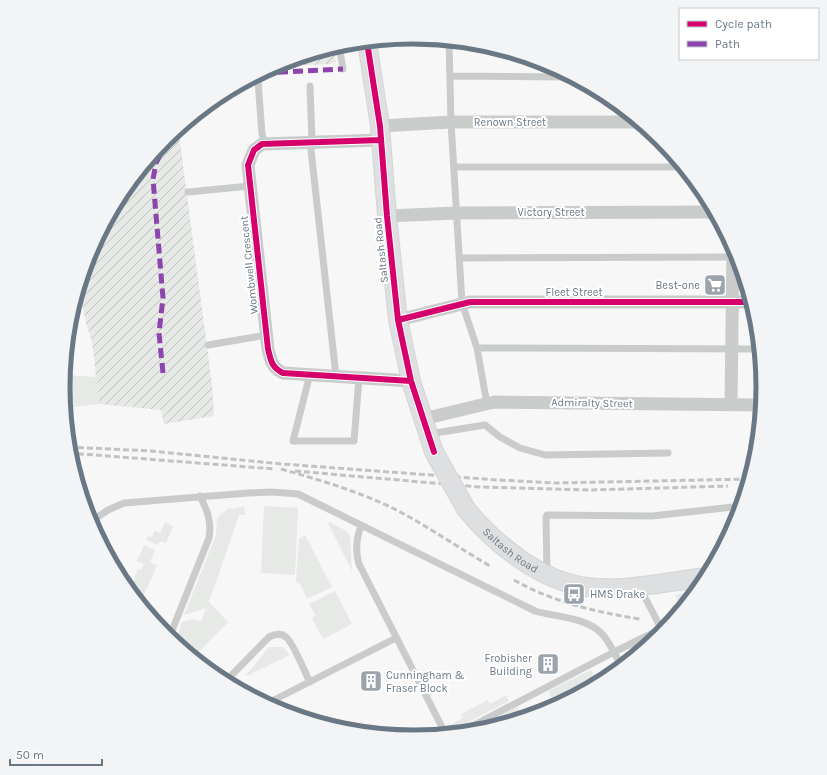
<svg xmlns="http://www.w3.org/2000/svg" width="827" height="775" font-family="Karla,sans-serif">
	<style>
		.grass { fill: #e6e9e5 }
		.garden { fill: url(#garden-furrows) }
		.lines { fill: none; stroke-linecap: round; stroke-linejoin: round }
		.secondary-casing { stroke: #d4d5d6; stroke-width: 20 }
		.service { stroke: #cacccc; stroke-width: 7 }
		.minor { stroke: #cacccc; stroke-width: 13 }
		.secondary { stroke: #dedfe0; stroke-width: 18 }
		.rail { stroke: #c1c2c3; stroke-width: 3; stroke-dasharray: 6 3; stroke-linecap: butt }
		.secondary-bridge-casing { stroke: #d4d5d6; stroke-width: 20; stroke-linecap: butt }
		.secondary-bridge { stroke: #dedfe0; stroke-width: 18 }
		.quiet { stroke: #8e44ad; stroke-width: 5; stroke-dasharray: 10 5; stroke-linecap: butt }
		.cycleway-casing { stroke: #fff; stroke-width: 8 }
		.cycleway { stroke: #d6006c; stroke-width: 6 }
		.labels { text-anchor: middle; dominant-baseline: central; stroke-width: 4; stroke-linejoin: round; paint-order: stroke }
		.street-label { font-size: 11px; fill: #6a7885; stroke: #fff }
		.poi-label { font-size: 11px; fill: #6a7885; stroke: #fff; text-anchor: end }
		.rim { fill: none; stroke: #6a7885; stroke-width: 5 }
	</style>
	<defs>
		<pattern id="garden-furrows" width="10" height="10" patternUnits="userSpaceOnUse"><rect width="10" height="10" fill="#e6e9e5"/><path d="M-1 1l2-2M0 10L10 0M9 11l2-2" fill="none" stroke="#bec2bf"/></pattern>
	</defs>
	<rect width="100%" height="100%" fill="#f7f7f7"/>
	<path class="grass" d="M64 375 96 377 99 404 65 408 63 387Z
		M264 506 298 508 295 575 261 573Z
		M244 507 245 515H239L209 602 228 622 193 658 175 643 182 622 193 619 201 622 206 608 184 615 216 535 217 519 221 514 228 509Z
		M165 522 173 526 166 543 160 541 158 545 146 540 148 536 152 537 154 531 160 533Z
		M330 522 348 532 350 536 352 571 328 523Z
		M305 535 332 587 307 599 300 583 298 584 296 581 299 539Z
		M144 545 155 550 150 562 157 565 140 604 129 591 138 569 141 570 144 564 137 561Z
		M698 590 682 610 675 595Z
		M335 591 352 624 323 639 312 618 316 616 309 604Z
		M269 647H283L290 655 247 676 246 675Z
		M591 670 595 677 552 699 548 691Z
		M506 695 509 701 453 730 449 726 463 718 461 714 488 700 490 704Z
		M517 707 521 715C505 723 490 730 472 732L471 731Z"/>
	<path class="garden" d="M333 47 336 62 330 64 273 67 280 64Z
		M174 132 179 135 212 384 214 416 164 424 161 410 99 404 92 341 87 327 79 290 90 253 122 193 166 140Z"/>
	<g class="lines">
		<g class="secondary-casing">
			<g id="secondary">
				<path d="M367 42 380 126 387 216 398 320 411 381 434 452"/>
				<path id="s1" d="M466 509C495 544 540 581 587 587 627 592 668 581 708 577"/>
			</g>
		</g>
		<path class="service" d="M449 41 451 122 462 303 477 348 487 404
			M339 46 343 69
			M450 76 572 77
			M258 81 262 134 265 144
			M310 86 312 141
			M310 141 336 376
			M455 167H684
			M188 192 250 186
			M460 258 736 257
			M208 345 267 335
			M477 348 760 349
			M310 374 293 441H354L359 378
			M429 434 485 425 500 437 520 448 545 455 668 453
			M90 522 108 510 124 503 248 493 271 492 298 494 535 611C555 617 584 617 600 632 606 637 610 645 614 652L457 734
			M361 526C356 539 355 551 359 564L446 735
			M547 573 546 517 547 515 652 516 742 506
			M639 586 663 632
			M169 638 209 538C212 522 207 510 200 496
			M622 667 614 652 661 629
			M226 681 269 637C275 634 281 633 286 637 293 642 305 673 310 682
			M266 704 396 638"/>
		<path class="minor" d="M380 126 451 122H640
			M381 140 262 144 254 150 248 165 268 349C271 360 271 367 283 373L411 381
			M387 216 457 213 715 212
			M398 320 470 302H752
			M731 405 733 245
			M423 419 494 402 762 405"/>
		<use href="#secondary" class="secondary"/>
		<path class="rail" d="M69 447 151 451 282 464 498 480 556 483 750 479
			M69 453 275 469
			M281 469C323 481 365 493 404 514 433 530 461 549 490 566
			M295 471 479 487 591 490 728 486
			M514 580C553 602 595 612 640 619"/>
		<g class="secondary-bridge-casing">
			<path id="secondary-bridge" d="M434 452 466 509"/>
		</g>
		<use href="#secondary-bridge" class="secondary-bridge"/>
		<path class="quiet" d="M263 73 343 69
			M163 373 159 333 163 298 153 179 156 163 170 136"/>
		<g class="cycleway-casing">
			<path id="cycleway" d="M367 42 380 126 387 216 398 320 411 381 434 452
				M381 140 262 144 254 150 248 165 268 349C271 360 271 367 283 373L411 381
				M398 320 470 302H752"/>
		</g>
		<use href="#cycleway" class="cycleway"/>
	</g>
	<defs>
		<g id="supermarket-square" transform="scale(1.15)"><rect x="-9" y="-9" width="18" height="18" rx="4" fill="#9ba4ad" stroke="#fff"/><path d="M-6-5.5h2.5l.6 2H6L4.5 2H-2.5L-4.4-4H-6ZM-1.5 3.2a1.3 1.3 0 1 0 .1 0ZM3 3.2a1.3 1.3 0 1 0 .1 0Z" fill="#fff"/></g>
		<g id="bus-square" transform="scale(1.15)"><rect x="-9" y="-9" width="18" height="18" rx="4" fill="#9ba4ad" stroke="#fff"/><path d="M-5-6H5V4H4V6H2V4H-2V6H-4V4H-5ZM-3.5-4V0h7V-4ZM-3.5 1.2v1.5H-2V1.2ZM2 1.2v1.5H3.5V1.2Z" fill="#fff"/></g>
		<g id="building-square" transform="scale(1.15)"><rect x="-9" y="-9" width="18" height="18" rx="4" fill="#9ba4ad" stroke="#fff"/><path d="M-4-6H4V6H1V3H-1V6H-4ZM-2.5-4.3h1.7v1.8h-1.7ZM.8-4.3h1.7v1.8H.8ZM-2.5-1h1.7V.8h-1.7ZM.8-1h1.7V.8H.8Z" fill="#fff"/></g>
	</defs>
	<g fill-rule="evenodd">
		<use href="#supermarket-square" x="715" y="285"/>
		<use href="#bus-square" x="574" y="594"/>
		<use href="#building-square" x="548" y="664"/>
		<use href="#building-square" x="371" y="681"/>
	</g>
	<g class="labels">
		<g class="street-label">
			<text x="510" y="122">Renown Street</text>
			<text x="551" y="212">Victory Street</text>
			<text transform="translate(381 250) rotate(-96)">Saltash Road</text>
			<text transform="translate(249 265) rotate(-96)">Wombwell Crescent</text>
			<text x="574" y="292">Fleet Street</text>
			<text transform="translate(592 403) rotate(1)">Admiralty Street</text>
			<text stroke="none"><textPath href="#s1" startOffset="61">Saltash Road</textPath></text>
		</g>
		<g class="poi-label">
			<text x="700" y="285">Best-one</text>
			<text x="590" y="594" text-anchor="start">HMS Drake</text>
			<text x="532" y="658">Frobisher<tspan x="532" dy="13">Building</tspan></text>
			<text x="386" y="675" text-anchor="start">Cunningham &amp;<tspan x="386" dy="13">Fraser Block</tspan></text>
		</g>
	</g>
	<path d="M0 0H827V775H0ZM70 387a343 343 0 1 1 686 0a343 343 0 1 1-686 0Z" fill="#f3f4f5" fill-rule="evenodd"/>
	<path class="rim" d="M70 387a343 343 0 1 1 686 0a343 343 0 1 1-686 0Z"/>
	<rect x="679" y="8" width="140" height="52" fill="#ffffff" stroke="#c3c9ce"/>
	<rect x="687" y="21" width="20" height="6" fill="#d6006c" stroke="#c3c9ce"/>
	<text x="715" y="28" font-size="12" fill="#6a7885">Cycle path</text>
	<rect x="687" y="41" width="20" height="6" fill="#8e44ad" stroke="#c3c9ce"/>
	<text x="715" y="48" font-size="12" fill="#6a7885">Path</text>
	<path d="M10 759v6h92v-6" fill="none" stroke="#6a7885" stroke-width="2"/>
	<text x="16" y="759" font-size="12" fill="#6a7885" stroke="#ffffff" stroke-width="3" paint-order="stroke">50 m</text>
</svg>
